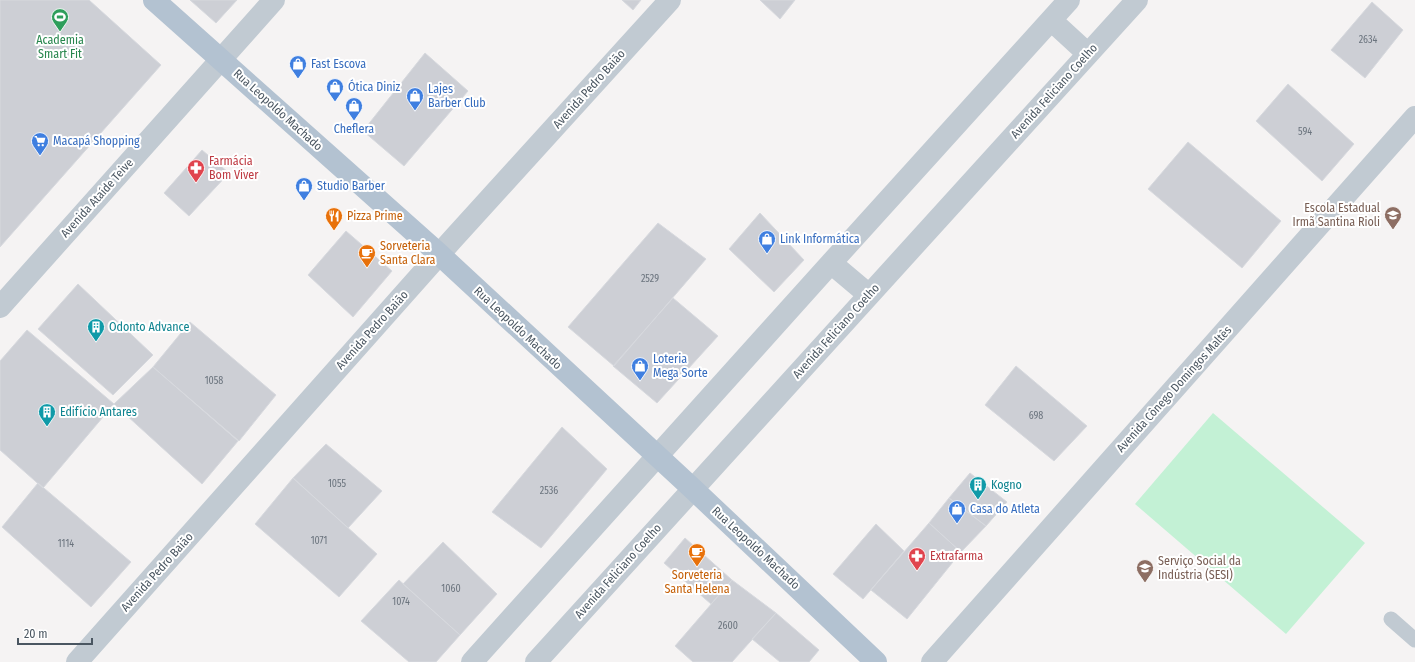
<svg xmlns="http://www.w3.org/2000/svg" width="1415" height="662" font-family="'Fira Sans Condensed',sans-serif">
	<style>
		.green { fill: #c3f1d5 }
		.building { fill: #cdcfd5; stroke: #d7d9de }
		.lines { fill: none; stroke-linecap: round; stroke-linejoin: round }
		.service { stroke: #c1cad2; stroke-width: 15 }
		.minor { stroke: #c1cad2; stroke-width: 22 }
		.tertiary { stroke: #c1cad2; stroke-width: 22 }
		.primary { stroke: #b3c2d1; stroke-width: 22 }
		.labels { text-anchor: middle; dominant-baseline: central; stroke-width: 4; stroke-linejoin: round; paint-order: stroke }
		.number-label { font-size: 10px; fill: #6b747e }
		.leisure-label { font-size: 12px; fill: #27864d; stroke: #fff }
		.shop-label { font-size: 12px; fill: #366cbe; stroke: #fff; text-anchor: start }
		.street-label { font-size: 12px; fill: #4a5661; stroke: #fff }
		.health-label { font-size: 12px; fill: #be3a42; stroke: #fff; text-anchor: start }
		.education-label { font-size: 12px; fill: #785e54; stroke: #fff; text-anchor: end }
		.food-label { font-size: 12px; fill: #c56008; stroke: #fff; text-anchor: start }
		.culture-label { font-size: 12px; fill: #0d838f; stroke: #fff; text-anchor: start }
	</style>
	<rect width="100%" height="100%" fill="#f5f3f3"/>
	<path class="green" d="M1213 413 1365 543 1286 634 1135 504Z"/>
	<path class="building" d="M0 0H89L161 65 0 247Z
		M190 0H237L216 23Z
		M622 0H641L633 10Z
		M760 0H795L780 19Z
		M1372 2 1403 30 1365 78 1331 50Z
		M425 53 468 91 404 166 363 131Z
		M1288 84 1354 144 1322 181 1256 121Z
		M1188 142 1281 221 1242 268 1148 189Z
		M202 150 229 173 189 216 164 193Z
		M760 213 804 260 774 292 729 249Z
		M658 223 706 259 614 366 568 327Z
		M346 231 392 271 353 317 308 275Z
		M78 284 153 355 113 395 38 329Z
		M673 298 718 336 657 403 613 366Z
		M190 322 276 395 239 441 153 367Z
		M27 330 114 404 43 488 0 450V361Z
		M1016 366 1087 426 1054 461 985 405Z
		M153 367 238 441 202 484 114 404Z
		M562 427 607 469 541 548 492 512Z
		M326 444 382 491 348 528 293 478Z
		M970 473 1007 502 986 526 949 498Z
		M293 478 377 554 339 597 255 524Z
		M38 483 131 562 91 607 2 527Z
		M949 498 986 526 961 552 929 523Z
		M929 523 961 552 907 619 871 590Z
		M876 524 904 551 863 599 833 574Z
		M685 538 732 580 711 604 664 563Z
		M443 542 497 594 460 635 403 584Z
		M399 580 460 635 436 662H409L361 621Z
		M732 580 776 613 732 662H693L675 646Z
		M776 613 819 650 809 662H780L752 639Z"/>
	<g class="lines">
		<path class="service" d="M1391 619 1415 640"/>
		<path class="minor" d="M0 307 274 0
			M77 662 452 240 670 0
			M932 662 1415 117"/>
		<path class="tertiary" d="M1051 20 1088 54
			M831 263 869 295
			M472 662 831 263 1069 0
			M536 662 1137 0"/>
		<path class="primary" d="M154 0 439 254 693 489 876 662"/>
	</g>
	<defs>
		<g id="stadium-pin" transform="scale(0.9)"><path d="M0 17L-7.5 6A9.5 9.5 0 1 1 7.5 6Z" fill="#2e9e5b" stroke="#fff"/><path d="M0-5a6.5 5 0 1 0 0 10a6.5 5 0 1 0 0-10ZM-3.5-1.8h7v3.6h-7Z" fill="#fff"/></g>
		<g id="shop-pin" transform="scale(0.9)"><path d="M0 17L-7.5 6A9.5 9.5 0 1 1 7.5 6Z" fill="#3f7fe0" stroke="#fff"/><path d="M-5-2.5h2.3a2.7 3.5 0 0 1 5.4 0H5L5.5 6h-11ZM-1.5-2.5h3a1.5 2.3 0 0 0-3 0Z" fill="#fff"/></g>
		<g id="supermarket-pin" transform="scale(0.9)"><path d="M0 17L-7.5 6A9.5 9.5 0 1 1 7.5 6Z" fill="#3f7fe0" stroke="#fff"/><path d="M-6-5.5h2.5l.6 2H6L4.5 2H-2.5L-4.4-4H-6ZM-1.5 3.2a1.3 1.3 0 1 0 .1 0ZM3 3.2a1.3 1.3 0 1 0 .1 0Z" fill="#fff"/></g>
		<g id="pharmacy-pin" transform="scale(0.9)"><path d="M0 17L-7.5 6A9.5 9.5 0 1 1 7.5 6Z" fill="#e0444e" stroke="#fff"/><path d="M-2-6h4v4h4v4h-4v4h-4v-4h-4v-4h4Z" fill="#fff"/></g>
		<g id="school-pin" transform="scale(0.9)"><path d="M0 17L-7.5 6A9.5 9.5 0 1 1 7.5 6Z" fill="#8d6e63" stroke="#fff"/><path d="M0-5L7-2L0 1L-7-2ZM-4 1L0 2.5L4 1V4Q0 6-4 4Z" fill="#fff"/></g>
		<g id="restaurant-pin" transform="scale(0.9)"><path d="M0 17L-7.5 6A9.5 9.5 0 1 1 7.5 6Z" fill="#e8710a" stroke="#fff"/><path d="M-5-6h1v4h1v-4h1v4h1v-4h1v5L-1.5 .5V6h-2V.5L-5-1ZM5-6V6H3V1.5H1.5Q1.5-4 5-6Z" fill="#fff"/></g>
		<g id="cafe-pin" transform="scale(0.9)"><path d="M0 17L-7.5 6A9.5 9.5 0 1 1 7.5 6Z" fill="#e8710a" stroke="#fff"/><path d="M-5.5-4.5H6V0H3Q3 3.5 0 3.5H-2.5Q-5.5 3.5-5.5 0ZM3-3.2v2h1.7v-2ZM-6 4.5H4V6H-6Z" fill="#fff"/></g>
		<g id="building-pin" transform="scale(0.9)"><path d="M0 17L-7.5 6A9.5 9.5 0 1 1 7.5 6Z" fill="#0f9aa8" stroke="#fff"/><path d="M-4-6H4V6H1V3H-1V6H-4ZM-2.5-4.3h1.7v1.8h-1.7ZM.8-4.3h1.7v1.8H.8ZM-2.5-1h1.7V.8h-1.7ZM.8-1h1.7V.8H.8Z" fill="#fff"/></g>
	</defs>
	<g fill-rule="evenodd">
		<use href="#stadium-pin" x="60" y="17"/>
		<use href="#shop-pin" x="298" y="64"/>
		<use href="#shop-pin" x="335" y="87"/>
		<use href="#shop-pin" x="415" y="96"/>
		<use href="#shop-pin" x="354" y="106"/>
		<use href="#supermarket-pin" x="40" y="141"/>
		<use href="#pharmacy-pin" x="196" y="168"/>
		<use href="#shop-pin" x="304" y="186"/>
		<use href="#school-pin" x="1393" y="215"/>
		<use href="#restaurant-pin" x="334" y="216"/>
		<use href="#shop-pin" x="767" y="239"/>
		<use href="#cafe-pin" x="367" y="253"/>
		<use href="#building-pin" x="96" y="327"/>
		<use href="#shop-pin" x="640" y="366"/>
		<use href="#building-pin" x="47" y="412"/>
		<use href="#building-pin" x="978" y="485"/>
		<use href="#shop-pin" x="957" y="509"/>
		<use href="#cafe-pin" x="697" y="552"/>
		<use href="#pharmacy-pin" x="917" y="556"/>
		<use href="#school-pin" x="1145" y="568"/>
	</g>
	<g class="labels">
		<g class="number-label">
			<text x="1368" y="40">2634</text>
			<text x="1305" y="132">594</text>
			<text x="650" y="279">2529</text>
			<text x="214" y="381">1058</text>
			<text x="1036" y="416">698</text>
			<text x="337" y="484">1055</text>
			<text x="549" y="491">2536</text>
			<text x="319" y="541">1071</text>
			<text x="66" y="544">1114</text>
			<text x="451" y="589">1060</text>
			<text x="401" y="602">1074</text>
			<text x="728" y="626">2600</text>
		</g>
		<g class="leisure-label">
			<text x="60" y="40">Academia<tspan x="60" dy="14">Smart Fit</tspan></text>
		</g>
		<g class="shop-label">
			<text x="311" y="64">Fast Escova</text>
			<text x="348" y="87">Ótica Diniz</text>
			<text x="428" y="89">Lajes<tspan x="428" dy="14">Barber Club</tspan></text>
			<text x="354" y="129" text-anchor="middle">Cheflera</text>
			<text x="53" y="141">Macapá Shopping</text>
			<text x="317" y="186">Studio Barber</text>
			<text x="780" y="239">Link Informática</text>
			<text x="653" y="359">Loteria<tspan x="653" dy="14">Mega Sorte</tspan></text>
			<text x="970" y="509">Casa do Atleta</text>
		</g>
		<g class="street-label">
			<text transform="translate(589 89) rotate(-48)">Avenida Pedro Baião</text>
			<text transform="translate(1054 91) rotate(-48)">Avenida Feliciano Coelho</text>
			<text transform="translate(278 110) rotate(42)">Rua Leopoldo Machado</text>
			<text transform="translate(97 198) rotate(-48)">Avenida Ataíde Teive</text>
			<text transform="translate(518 328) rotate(43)">Rua Leopoldo Machado</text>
			<text transform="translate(372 330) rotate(-48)">Avenida Pedro Baião</text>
			<text transform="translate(836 331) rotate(-48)">Avenida Feliciano Coelho</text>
			<text transform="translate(1174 389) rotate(-48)">Avenida Cônego Domingos Maltês</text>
			<text transform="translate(756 548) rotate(43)">Rua Leopoldo Machado</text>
			<text transform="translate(618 571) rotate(-48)">Avenida Feliciano Coelho</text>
			<text transform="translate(157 572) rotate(-48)">Avenida Pedro Baião</text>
		</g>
		<g class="health-label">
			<text x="209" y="161">Farmácia<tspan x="209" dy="14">Bom Viver</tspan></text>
			<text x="930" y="556">Extrafarma</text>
		</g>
		<g class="education-label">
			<text x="1380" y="208">Escola Estadual<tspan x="1380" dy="14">Irmã Santina Rioli</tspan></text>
			<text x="1158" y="561" text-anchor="start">Serviço Social da<tspan x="1158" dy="14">Indústria (SESI)</tspan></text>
		</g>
		<g class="food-label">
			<text x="347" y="216">Pizza Prime</text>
			<text x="380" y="246">Sorveteria<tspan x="380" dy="14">Santa Clara</tspan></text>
			<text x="697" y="575" text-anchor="middle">Sorveteria<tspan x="697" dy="14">Santa Helena</tspan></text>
		</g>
		<g class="culture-label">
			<text x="109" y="327">Odonto Advance</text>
			<text x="60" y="412">Edifício Antares</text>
			<text x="991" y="485">Kogno</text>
		</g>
	</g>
	<path d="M18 638v6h74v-6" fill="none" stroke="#4a5661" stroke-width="2"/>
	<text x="24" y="638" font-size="12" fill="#4a5661" stroke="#ffffff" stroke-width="3" paint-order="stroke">20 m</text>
</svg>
